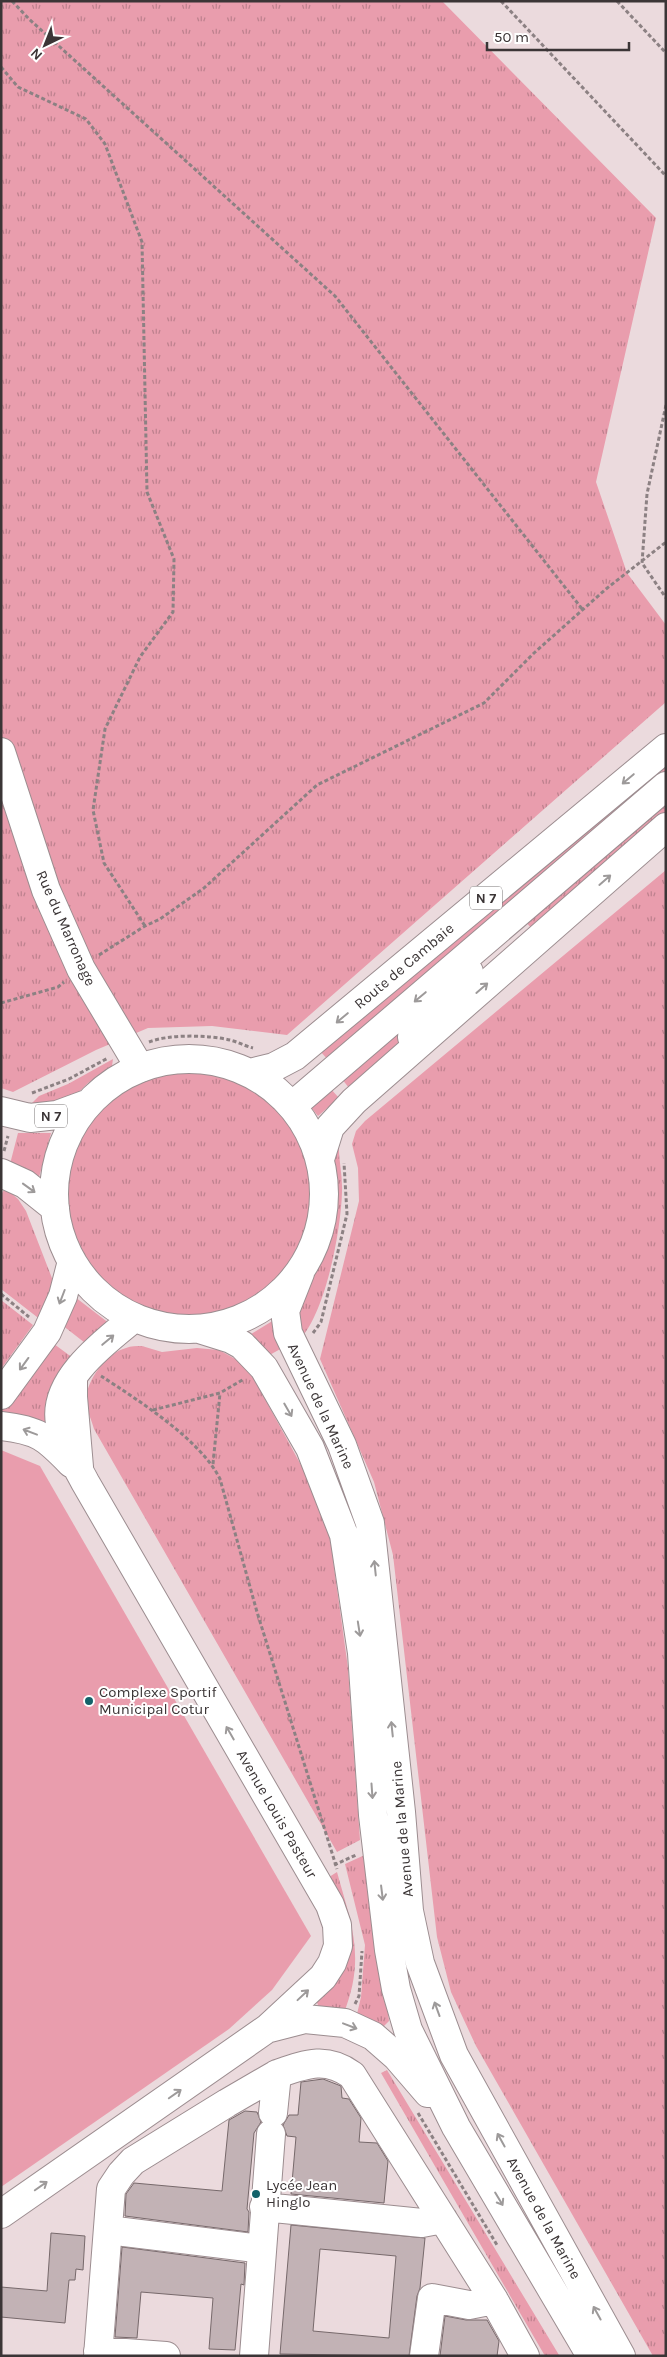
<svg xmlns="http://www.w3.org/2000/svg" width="667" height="2357" font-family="Karla,sans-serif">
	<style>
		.grass { fill: url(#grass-tufts) }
		.pitch { fill: #e99dad }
		.building { fill: #c2b2b5; stroke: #77696b; fill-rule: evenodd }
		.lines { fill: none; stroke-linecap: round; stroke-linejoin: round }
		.minor-casing { stroke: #9c8d90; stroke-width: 30 }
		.major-casing { stroke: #9c8d90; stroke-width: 30 }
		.path { stroke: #8c8183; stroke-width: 3; stroke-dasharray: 4 2.5; stroke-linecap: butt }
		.minor { stroke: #fff; stroke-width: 28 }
		.major { stroke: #fff; stroke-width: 28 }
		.oneway { stroke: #9d9a9a }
		.poi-dot { fill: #13626a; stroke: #fff; stroke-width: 2 }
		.labels { text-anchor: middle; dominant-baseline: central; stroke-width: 4; stroke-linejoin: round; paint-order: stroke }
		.shield { fill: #fff; stroke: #767272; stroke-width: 1 }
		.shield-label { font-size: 14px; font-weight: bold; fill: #3b3536 }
		.street-label { font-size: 15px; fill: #3b3536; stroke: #fff }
		.poi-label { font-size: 15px; fill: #3b3536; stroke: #fff; text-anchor: start }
	</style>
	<defs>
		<pattern id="grass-tufts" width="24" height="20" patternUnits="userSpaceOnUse" patternTransform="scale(1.25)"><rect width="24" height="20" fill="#e99dad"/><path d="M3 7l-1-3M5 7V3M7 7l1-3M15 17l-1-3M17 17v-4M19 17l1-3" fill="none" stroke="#be818e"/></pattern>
	</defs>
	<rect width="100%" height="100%" fill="#ebdadd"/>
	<path class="grass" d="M1 1H442L656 218 596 482 627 573 666 625V702L287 1035 212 1026 148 1028 96 1050 13 1092 1 1088Z
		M666 759V770L329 1061 320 1051Z
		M666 798V815L532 929 524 920Z
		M666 870V2356H653L476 2046 451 1992 437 1937 393 1555 374 1482 320 1359 359 1201 358 1168 352 1144 356 1131 365 1121Z
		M447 995 395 1048 349 1088 342 1079 387 1039Z
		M113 1059 112 1066 88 1083 66 1105 26 1109 39 1096 68 1084Z
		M64 1197a125 125 0 1 1 250 0a125 125 0 1 1-250 0Z
		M330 1088 339 1098 318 1116 310 1106Z
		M340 1132C336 1152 343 1172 342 1192 341 1230 326 1310 301 1338L297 1317 303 1292 319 1265 333 1228 336 1190 331 1158Z
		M18 1133H51L38 1181 10 1164Z
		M5 1188 18 1199 26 1211 55 1286 42 1318 37 1317 1 1289V1195Z
		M75 1297 114 1327 89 1346 62 1325Z
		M1 1300 33 1325 1 1369Z
		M274 1320 284 1347 266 1357 248 1336Z
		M50 1341 77 1361 48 1416 46 1424 4 1416 1 1407Z
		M142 1346 162 1352 197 1348 219 1350 239 1361 252 1375 314 1489 329 1531 348 1668 360 1840 337 1852 94 1429C92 1421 87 1411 86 1402 85 1382 106 1353 126 1348 131 1346 136 1346 142 1346Z
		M369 1853 389 2021 382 2028 357 2014 361 1997 365 1945 345 1864Z
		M337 1872C352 1926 366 1959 343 2015L321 2012 315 1998 331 1980 326 1879Z
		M387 2070 559 2355V2356H545L381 2073Z"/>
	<path class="pitch" d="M1 1450 40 1466 311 1936 272 1990 229 2029 1 2187Z"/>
	<path class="building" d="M323 2079 341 2086 342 2098 349 2099 361 2118 359 2142 377 2143 388 2161 384 2203 291 2194 296 2137 287 2136 283 2125 289 2115H298L301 2082Z
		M245 2111 257 2112 261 2122 254 2133 247 2209 249 2212 248 2232 125 2216 126 2194 134 2183 222 2191 229 2120Z
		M291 2225 425 2238 420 2288 417 2296 409 2356 280 2354ZM320 2249 396 2256 389 2338 313 2331Z
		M51 2233 85 2236 83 2270 76 2269 75 2280H69L65 2323 1 2317V2287L47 2291Z
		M122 2247 245 2263 244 2285 241 2284 235 2350 209 2349 213 2298 141 2292 137 2338 115 2337Z
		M445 2316 466 2320H487L499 2341 497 2356H440Z"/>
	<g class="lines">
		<g class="minor-casing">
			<path id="minor" d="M1 752 46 890 81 969 140 1068
				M412 1037 469 972
				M292 1106 666 786
				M73 1377V1397L79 1467
				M273 2113 277 2074C306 2064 326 2056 352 2075L494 2300 525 2356
				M264 2207 422 2223 443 2219
				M108 2230 262 2249
				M98 2351 166 2356
				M98 2356 111 2189 121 2174 133 2161 227 2103 277 2074
				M254 2356 271 2134
				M424 2356 432 2298 469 2305 494 2300"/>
		</g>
		<g class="major-casing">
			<path id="major" d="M54 1194a135 135 0 1 1 270 0a135 135 0 1 1-270 0Z
				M250 1073 274 1067 295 1056 666 748
				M1 1111 30 1118 57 1115 87 1104
				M320 1159 330 1127 354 1101 666 827
				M1 1173 25 1184 55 1208
				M300 1273 285 1311 288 1333 342 1445 370 1523 401 1812 409 1911 420 1963 454 2055 621 2356
				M199 1329 231 1339 242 1345 264 1368 310 1448 344 1535 362 1653 373 1815 389 1950 396 1989 408 2030 456 2127 591 2356
				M1 1395 47 1332 63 1296 72 1261
				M1 1426C38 1430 46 1437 71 1463
				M270 2028 305 2019 345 2023 373 2036 397 2057 428 2093
				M1 2214 268 2028 323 1977 332 1963 338 1946 337 1925 330 1905 85 1482C75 1463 63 1444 60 1423 52 1380 106 1341 134 1318"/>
		</g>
		<path class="path" d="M12 1 29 19 335 296 583 610
			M501 1 666 176
			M617 1 666 53
			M1 67 18 87 86 119 105 144 142 242 147 492 174 559 173 612 140 657 105 729 93 810 104 863 145 926
			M666 405 647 494 642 563 666 598
			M99 955 145 926 160 919 204 888 317 785 484 703 534 653 606 589 666 542
			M1 1003 58 987 64 982
			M149 1042C169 1034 209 1035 230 1040 238 1042 245 1046 253 1048
			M32 1093 69 1079 108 1058
			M4 1151 8 1136
			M1 1294 29 1317
			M313 1333 321 1322 347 1214 344 1163
			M101 1376C138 1400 201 1440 220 1479L257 1612 337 1869
			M153 1410 220 1393 244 1379
			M213 1464 220 1393
			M334 1865 356 1855
			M355 2004 359 1996 362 1951
			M418 2113 497 2245"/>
		<use href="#minor" class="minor"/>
		<use href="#major" class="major"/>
	</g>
	<defs><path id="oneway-shaft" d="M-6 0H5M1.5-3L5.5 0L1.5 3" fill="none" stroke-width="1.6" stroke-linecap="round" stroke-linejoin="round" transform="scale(1.25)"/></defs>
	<g class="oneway">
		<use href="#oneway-shaft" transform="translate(628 779) rotate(140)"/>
		<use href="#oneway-shaft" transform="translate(605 880) rotate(-41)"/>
		<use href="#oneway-shaft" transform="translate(482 988) rotate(-41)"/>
		<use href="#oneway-shaft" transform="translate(420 997) rotate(140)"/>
		<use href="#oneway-shaft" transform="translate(342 1018) rotate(140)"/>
		<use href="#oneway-shaft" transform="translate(29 1188) rotate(36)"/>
		<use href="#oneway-shaft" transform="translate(62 1297) rotate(111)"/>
		<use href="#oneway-shaft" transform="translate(108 1340) rotate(-40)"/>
		<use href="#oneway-shaft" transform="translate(24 1364) rotate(126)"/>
		<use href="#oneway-shaft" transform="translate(288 1410) rotate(60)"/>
		<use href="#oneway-shaft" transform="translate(30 1432) rotate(-159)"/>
		<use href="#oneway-shaft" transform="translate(375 1568) rotate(-96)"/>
		<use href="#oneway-shaft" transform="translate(359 1629) rotate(81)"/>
		<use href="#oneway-shaft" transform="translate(392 1729) rotate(-96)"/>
		<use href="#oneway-shaft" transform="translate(230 1733) rotate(-120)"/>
		<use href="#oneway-shaft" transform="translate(372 1791) rotate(86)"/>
		<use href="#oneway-shaft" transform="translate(382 1893) rotate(83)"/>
		<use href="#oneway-shaft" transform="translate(303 1995) rotate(-43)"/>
		<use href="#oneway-shaft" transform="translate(437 2009) rotate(-110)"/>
		<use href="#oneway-shaft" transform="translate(350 2026) rotate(21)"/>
		<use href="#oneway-shaft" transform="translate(175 2094) rotate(-35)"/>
		<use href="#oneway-shaft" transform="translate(501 2140) rotate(-119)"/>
		<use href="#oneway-shaft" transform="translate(41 2186) rotate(-35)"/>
		<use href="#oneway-shaft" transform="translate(499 2199) rotate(59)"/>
		<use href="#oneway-shaft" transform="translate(597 2313) rotate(-119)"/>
	</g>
	<g class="poi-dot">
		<circle cx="89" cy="1701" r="5"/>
		<circle cx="256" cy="2194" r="5"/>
	</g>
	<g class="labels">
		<g class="shield">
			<rect x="470" y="886.5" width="32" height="23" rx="4"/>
			<rect x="35" y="1104.5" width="32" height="23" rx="4"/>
		</g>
		<g class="shield-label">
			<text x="486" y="898">N 7</text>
			<text x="51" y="1116">N 7</text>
		</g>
		<g class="street-label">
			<text transform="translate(66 928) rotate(66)">Rue du Marronage</text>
			<text transform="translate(404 966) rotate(-40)">Route de Cambaie</text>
			<text transform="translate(321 1406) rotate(65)">Avenue de la Marine</text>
			<text transform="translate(277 1814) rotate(60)">Avenue Louis Pasteur</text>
			<text transform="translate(402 1829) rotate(-95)">Avenue de la Marine</text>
			<text transform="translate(544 2218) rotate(61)">Avenue de la Marine</text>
		</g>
		<g class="poi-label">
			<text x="99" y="1692">Complexe Sportif<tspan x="99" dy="17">Municipal Cotur</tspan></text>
			<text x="266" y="2185">Lycée Jean<tspan x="266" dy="17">Hinglo</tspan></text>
		</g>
	</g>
	<rect width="667" height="2357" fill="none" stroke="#3b3536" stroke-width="5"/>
	<g transform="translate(45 45) rotate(223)" stroke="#ffffff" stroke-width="4" paint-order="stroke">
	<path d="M0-4L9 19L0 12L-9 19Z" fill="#3b3536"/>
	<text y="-8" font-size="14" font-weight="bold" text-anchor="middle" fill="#3b3536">N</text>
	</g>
	<path d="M487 42v8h142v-8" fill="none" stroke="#3b3536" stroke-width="2.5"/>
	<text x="494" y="42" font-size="15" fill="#3b3536" stroke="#ffffff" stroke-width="4" paint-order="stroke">50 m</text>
</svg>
